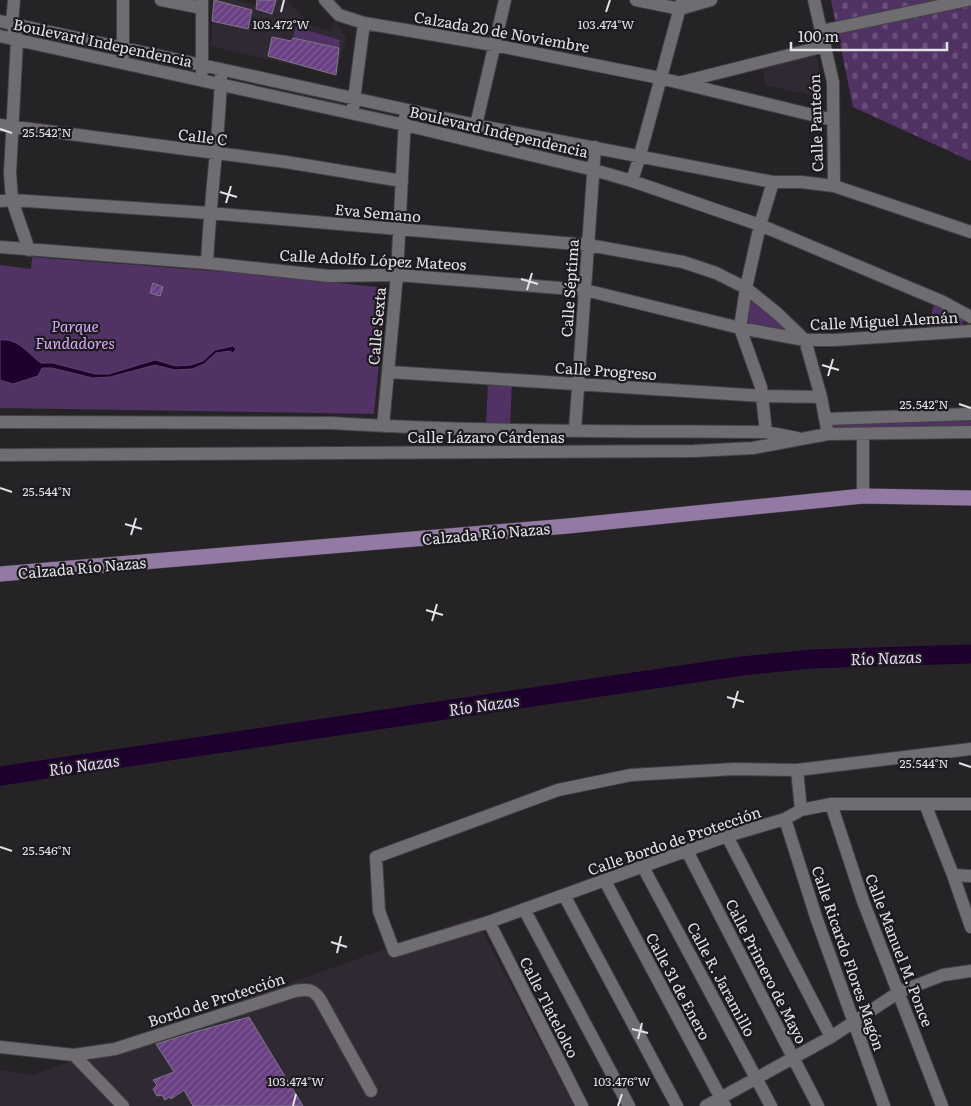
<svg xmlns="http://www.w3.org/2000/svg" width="971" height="1106" font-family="Literata,serif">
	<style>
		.built { fill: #2f2933 }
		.cemetery { fill: url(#cemetery-stones) }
		.park { fill: #503264 }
		.water { fill: #1d002d; stroke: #584464 }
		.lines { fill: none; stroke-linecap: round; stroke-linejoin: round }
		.river { stroke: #1d002d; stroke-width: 19 }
		.building { fill: url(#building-hatch); stroke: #7d7a7f }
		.minor-casing { stroke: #424043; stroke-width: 14 }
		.major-casing { stroke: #424043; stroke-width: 16 }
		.minor { stroke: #706d72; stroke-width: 12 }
		.major { stroke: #937aa4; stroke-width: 15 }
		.ticks { fill: none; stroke: #e3e2e5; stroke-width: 2 }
		.labels { text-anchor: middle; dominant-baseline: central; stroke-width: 4.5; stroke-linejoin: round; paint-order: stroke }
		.street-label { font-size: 15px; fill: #e3e2e5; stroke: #1c1a1e }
		.park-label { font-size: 15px; font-style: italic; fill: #d7aaf6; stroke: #1c1a1e }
		.water-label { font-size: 16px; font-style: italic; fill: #ecd5fd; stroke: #1c1a1e }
		.ticks-label { font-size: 12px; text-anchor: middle; fill: #e3e2e5; stroke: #1c1a1e; stroke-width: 4.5; stroke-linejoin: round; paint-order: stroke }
	</style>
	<defs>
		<pattern id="cemetery-stones" width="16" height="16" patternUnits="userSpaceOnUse" patternTransform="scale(1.25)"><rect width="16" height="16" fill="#503264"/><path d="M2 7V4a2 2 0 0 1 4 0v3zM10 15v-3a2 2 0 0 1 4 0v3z" fill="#694f7a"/></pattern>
		<pattern id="building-hatch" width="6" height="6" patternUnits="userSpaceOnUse" patternTransform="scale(1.25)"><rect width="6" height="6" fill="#6a4084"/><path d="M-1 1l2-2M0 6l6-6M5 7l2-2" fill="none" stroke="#7f5b95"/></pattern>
	</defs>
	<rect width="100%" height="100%" fill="#262327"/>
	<path class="built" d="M214 0H234L255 5 256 0H287L312 26 331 31 335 19 346 39 336 75 211 46Z
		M816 53 824 98 765 85 763 68Z
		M475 917 574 1106H0V1070L33 1075Z"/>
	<path class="cemetery" d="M831 0H971V161L853 107Z"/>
	<path class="park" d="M296 27 340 40 339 48 293 38Z
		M32 257 253 274 386 288 374 414 0 408V265L31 269Z
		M751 300 795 335 746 326Z
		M935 301 965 317 960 331 926 333Z
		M488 380 512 381 510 427H486Z
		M971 415V431L832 433 830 420Z"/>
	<path class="water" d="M0 340C19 338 28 354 41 363H53L95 374H109L155 360 176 366 191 365 203 361 215 350 233 346 236 349 233 353 230 351 216 353 204 364 192 369 175 370 155 365 110 377 93 378 52 368H42L38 376 13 384 0 380Z"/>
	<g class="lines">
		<path class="river" d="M0 776 742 666 811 659 971 654"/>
	</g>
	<path class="building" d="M214 0 252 10 248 29 212 21Z
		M257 0H276L272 14 256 9Z
		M272 37 291 41 293 38 339 48 336 75 268 56Z
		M153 283 163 287 160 296 150 293Z
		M249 1017 303 1106H193L184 1090 171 1099 169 1097 165 1100 162 1095 157 1096 153 1089 157 1085 153 1080 174 1072 156 1044 198 1031Z"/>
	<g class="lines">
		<g class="minor-casing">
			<path id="minor" d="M14 0 12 23 17 40 10 173 12 200 29 250
				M123 0V55
				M161 0 202 8
				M325 0 339 15 364 23 494 45 660 78 833 120
				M636 0 680 9 711 0
				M814 0 833 82 834 186
				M0 21 476 125 773 182H801L834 186 971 232
				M821 31 968 0
				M0 36 405 125 594 170 632 181 760 225 941 301 971 317
				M202 72V0
				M682 82 825 46
				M353 107 364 23
				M0 125 286 162 402 181
				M476 125 505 0
				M632 181 640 155 682 0
				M0 201 12 200 209 213 588 245 683 262 716 273 746 288 778 314 805 340 821 397 828 434
				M0 247 207 263 329 276 397 275 585 290 740 328 805 340H834L971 331
				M207 263C210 201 219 139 221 76
				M389 372 763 396 821 397
				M826 419 971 414
				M0 422 332 423C477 432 622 431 766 432L797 438
				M383 426 397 275 405 117
				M575 430 595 147
				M766 432 761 387 740 328 746 288 760 225 773 182
				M0 455 694 451 753 448 828 434 971 432
				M863 496V434
				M971 749 797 770 734 769 631 775 558 790 376 857 379 911 394 951 489 922 727 836 785 819 801 810 831 804H971
				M797 770 801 810
				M831 804 863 901 942 1106
				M925 804 953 875 971 927
				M785 819 816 917 884 1106
				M727 836 831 1037
				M687 851 818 1106
				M643 867 771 1106
				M953 875 971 876
				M605 881 725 1106
				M564 895 677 1106
				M524 909 629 1106
				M489 922 582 1106
				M0 1047 74 1055 115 1049 295 991C308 989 313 989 320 999L371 1091
				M74 1055 123 1106
				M706 1106 831 1037 899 992 943 975 971 971"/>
		</g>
		<g class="major-casing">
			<path id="major" d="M0 574 568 526 863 496 971 498"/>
		</g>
		<use href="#minor" class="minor"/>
		<use href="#major" class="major"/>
	</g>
	<path class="ticks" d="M281 12 284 0M606 12 610 0M0 129 12 133M220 192 237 197M226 203 231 186M521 279 538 284M527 290 532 273M822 365 839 370M828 376 833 359M959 404 971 408M0 488 12 492M125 524 142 529M131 535 136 518M426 610 443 615M432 621 437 604M727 697 744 702M733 708 738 691M959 763 971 767M0 847 12 851M331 942 347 947M337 953 341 936M632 1029 648 1033M638 1039 642 1023M293 1106 296 1094M618 1106 622 1094"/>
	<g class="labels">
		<g class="street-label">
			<text transform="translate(502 31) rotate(10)">Calzada 20 de Noviembre</text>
			<text transform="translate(103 42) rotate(12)">Boulevard Independencia</text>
			<text transform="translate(815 123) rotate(-92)">Calle Panteón</text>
			<text transform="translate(499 131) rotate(13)">Boulevard Independencia</text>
			<text transform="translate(203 136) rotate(7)">Calle C</text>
			<text transform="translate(378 212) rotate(5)">Eva Semano</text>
			<text transform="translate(373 259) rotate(3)">Calle Adolfo López Mateos</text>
			<text transform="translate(569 288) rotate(-86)">Calle Séptima</text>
			<text transform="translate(884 320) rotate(-3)">Calle Miguel Alemán</text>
			<text transform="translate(376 326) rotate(-85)">Calle Sexta</text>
			<text transform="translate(606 370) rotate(4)">Calle Progreso</text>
			<text x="486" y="436">Calle Lázaro Cárdenas</text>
			<text transform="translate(486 533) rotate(-5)">Calzada Río Nazas</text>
			<text transform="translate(82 567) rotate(-5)">Calzada Río Nazas</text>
			<text transform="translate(674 840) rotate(-19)">Calle Bordo de Protección</text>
			<text transform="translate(900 950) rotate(69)">Calle Manuel M. Ponce</text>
			<text transform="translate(849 958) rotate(71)">Calle Ricardo Flores Magón</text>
			<text transform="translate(767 971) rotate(63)">Calle Primero de Mayo</text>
			<text transform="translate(722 979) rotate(62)">Calle R. Jaramillo</text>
			<text transform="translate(679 986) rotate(62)">Calle 31 de Enero</text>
			<text transform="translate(216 999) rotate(-18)">Bordo de Protección</text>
			<text transform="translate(550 1007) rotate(63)">Calle Tlatelolco</text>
		</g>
		<g class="park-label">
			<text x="75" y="325">Parque<tspan x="75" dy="17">Fundadores</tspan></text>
		</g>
		<g class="water-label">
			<text transform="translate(886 657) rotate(-2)">Río Nazas</text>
			<text transform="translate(484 704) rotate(-8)">Río Nazas</text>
			<text transform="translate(84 764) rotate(-8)">Río Nazas</text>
		</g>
	</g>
	<g class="ticks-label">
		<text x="281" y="29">103.472°W</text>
		<text x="606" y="29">103.474°W</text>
		<text x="47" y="137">25.542°N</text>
		<text x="924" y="409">25.542°N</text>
		<text x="47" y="496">25.544°N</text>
		<text x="924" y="768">25.544°N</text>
		<text x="47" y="855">25.546°N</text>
		<text x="296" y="1086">103.474°W</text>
		<text x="622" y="1086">103.476°W</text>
	</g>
	<path d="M791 42v8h156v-8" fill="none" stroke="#e3e2e5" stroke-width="2.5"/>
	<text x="798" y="42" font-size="15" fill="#e3e2e5" stroke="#1c1a1e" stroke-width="4" paint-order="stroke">100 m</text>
</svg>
